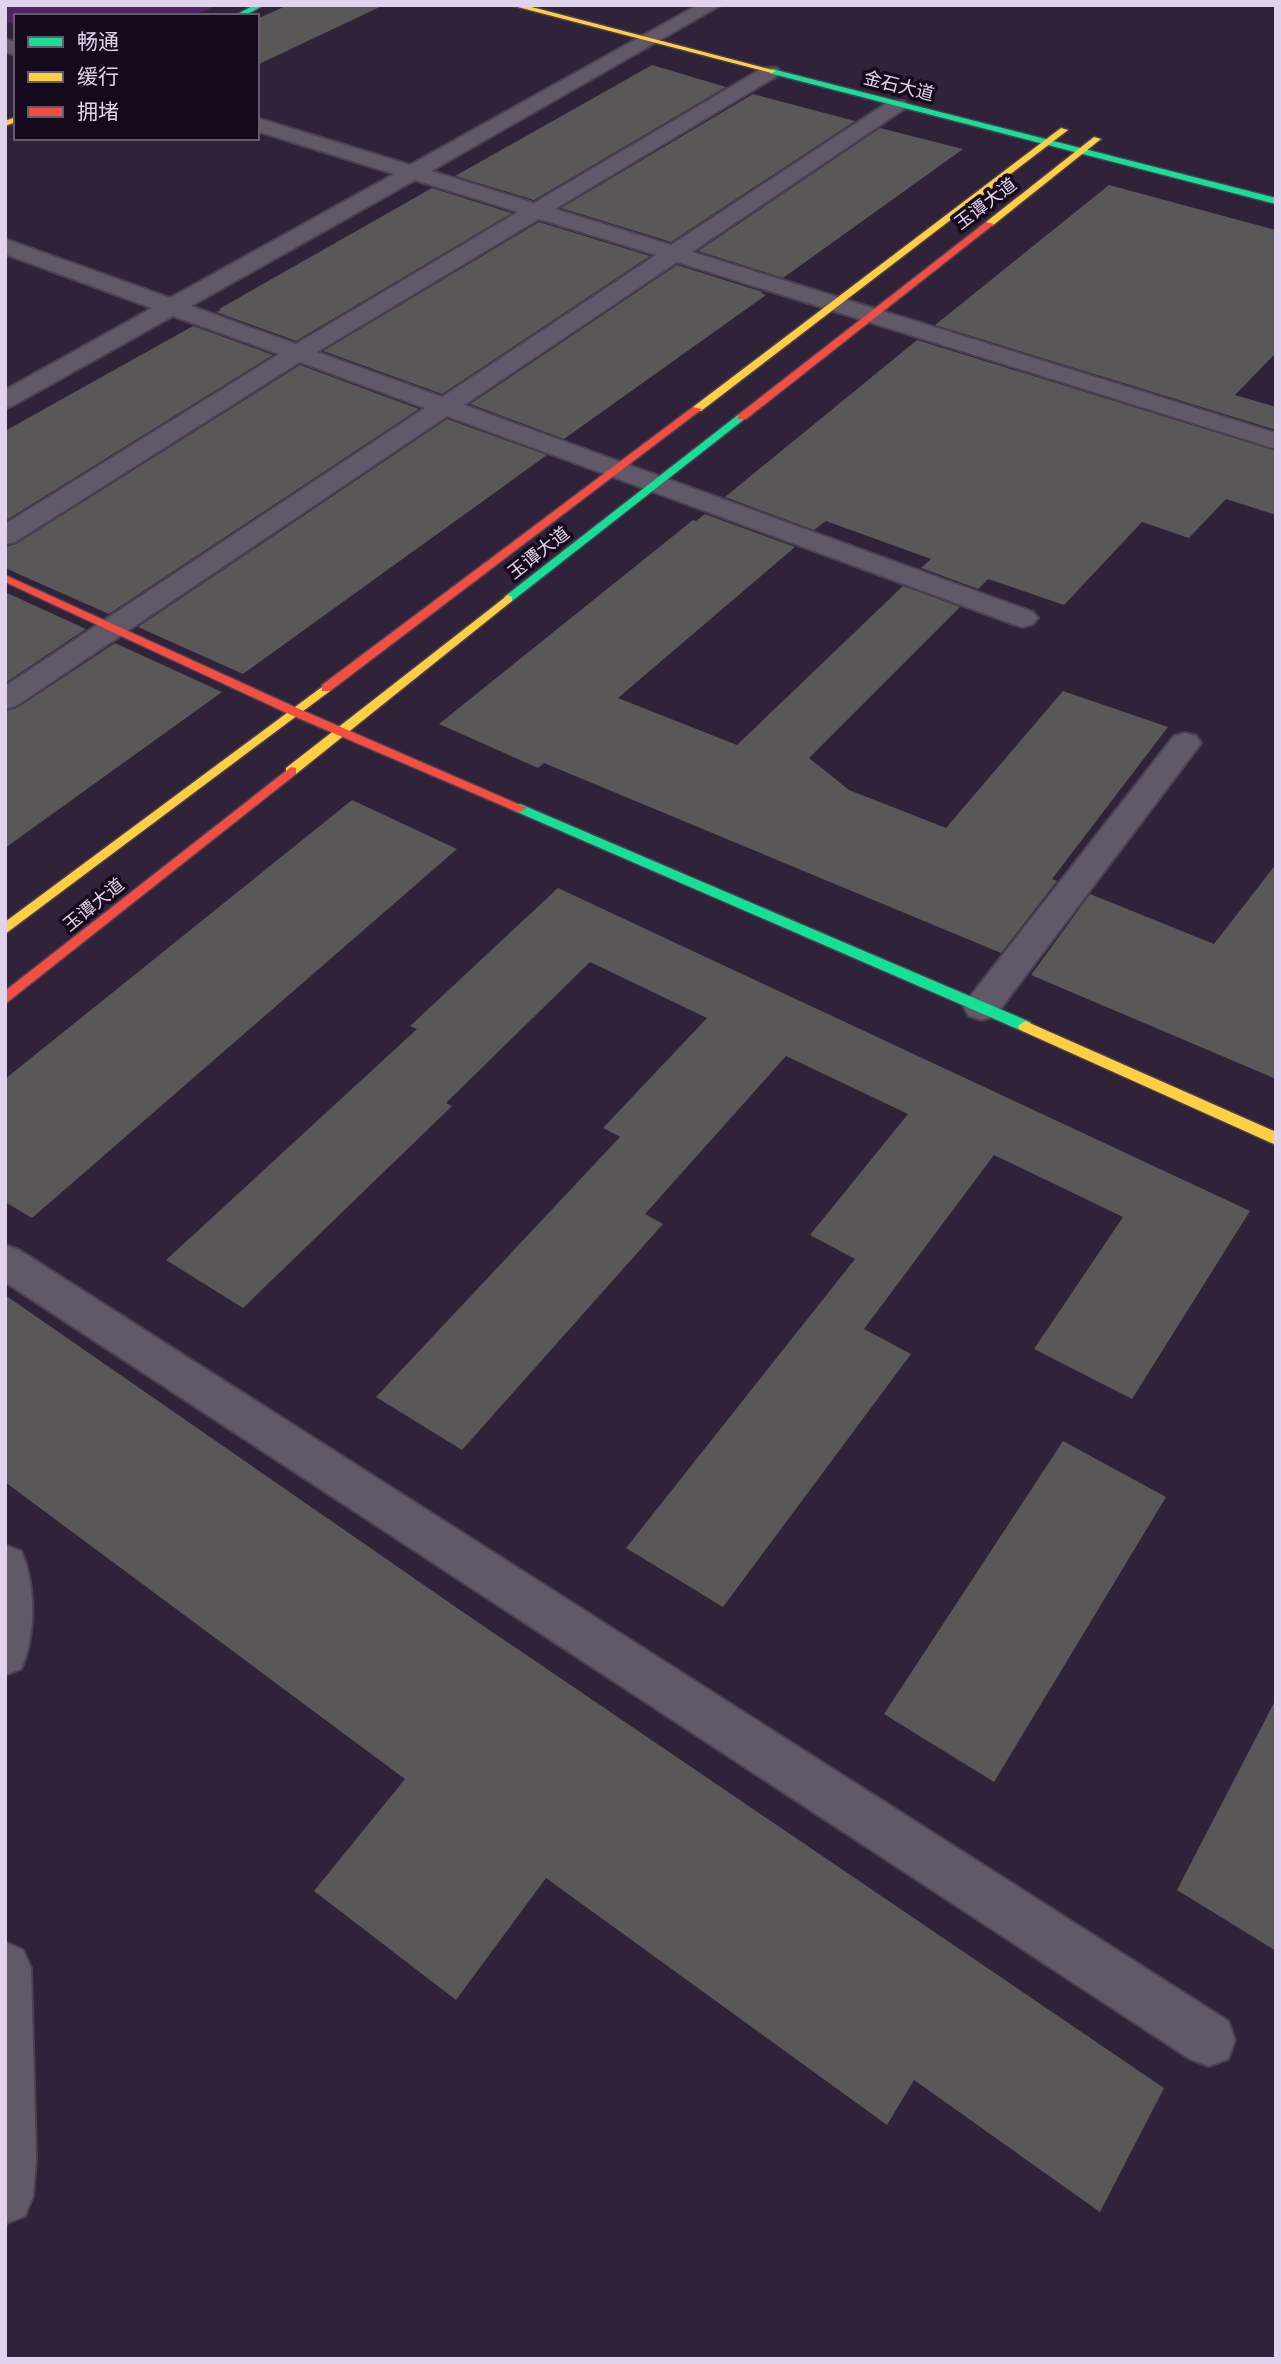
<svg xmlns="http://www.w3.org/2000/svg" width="1281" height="2364" font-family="Lato,'Noto Sans SC',sans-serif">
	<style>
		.green { fill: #4b2660 }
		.building { fill: #595758 }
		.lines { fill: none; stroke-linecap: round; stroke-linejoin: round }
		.street-casing { stroke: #4c4053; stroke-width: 4 }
		.fast-casing { stroke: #4c4053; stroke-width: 3 }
		.slow-casing { stroke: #4c4053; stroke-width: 3 }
		.jam-casing { stroke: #4c4053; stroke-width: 3 }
		.street { fill: #625968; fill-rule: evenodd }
		.fast { fill: #16e098; fill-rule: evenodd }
		.slow { fill: #ffcf43; fill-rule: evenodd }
		.jam { fill: #f24e42; fill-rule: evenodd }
		.labels { text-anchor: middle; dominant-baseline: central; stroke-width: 7; stroke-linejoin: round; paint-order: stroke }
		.far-street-label { font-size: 18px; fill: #e2d3ec; stroke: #150a1b }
	</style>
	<rect width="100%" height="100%" fill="#302238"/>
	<path class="green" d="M5 5H218L194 16H16V25L5 22Z"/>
	<path class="building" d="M288 5H384L257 65V19Z
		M652 65 726 87 534 200 455 176Z
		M753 94 855 121 671 242 561 208Z
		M880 128 963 149 783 278 698 251Z
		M1109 185 1276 230V353L1235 395 1276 407V430L935 325Z
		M432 188 512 213 296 341 216 312 221 310 219 309Z
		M539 222 650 256 442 394 323 351Z
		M677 265 763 292 761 293 766 295 564 439 470 404Z
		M193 326 273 355 5 521V431Z
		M917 340 1276 451V515L1226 499 1189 538 1142 522 1064 605 988 579 978 589 921 568 931 559 826 521 814 530 725 497Z
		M300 365 419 409 109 614 5 568V547L16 544Z
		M447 419 547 455 243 674 138 627Z
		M705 514 795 547 618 698 737 745 903 586 960 607 809 758 849 790 946 828 1063 691 1168 727 1052 879 1057 881 1001 953 544 763 538 768 439 724 693 520 696 521Z
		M5 592 86 629 5 683Z
		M115 643 222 692 5 848V711L17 708Z
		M352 800 457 849 32 1218 5 1202V1079Z
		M1276 864V1079L1031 975 1090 894 1214 944Z
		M558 888 1250 1211 1132 1399 1034 1349 1123 1217 994 1155 864 1329 911 1354 723 1607 626 1548 855 1259 810 1235 908 1114 786 1056 645 1214 663 1224 462 1450 376 1397 620 1137 603 1128 707 1018 590 962 446 1103 452 1106 243 1308 166 1260 417 1029 410 1026Z
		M5 1295 460 1610 1164 2088 1100 2212 914 2080 887 2125 546 1878 456 2000 314 1891 405 1779 5 1482Z
		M1063 1441 1166 1497 994 1782 884 1714Z
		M1276 1699V1951L1177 1890Z"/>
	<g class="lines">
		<g class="street-casing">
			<path id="street" d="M698 5H721L431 171 534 203 763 68H777L780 72 777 76 555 209 671 245 890 101H904L907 105 904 109 692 252 1276 433V449L677 262 464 405 1033 612 1038 618 1033 624 1023 627 1013 624 447 416 16 706 5 709V686L425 408 300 362 15 542 5 544V524L279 354 173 316 14 405 5 408V390L152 308 5 254V239L170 298 394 174 257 131V118L410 165ZM415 180 518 212 296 344 191 306ZM539 219 656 255 442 397 317 352Z
				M5 39 16 42V55L5 52Z
				M1185 733 1196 736 1201 743 1196 750 995 1016 982 1020 969 1016 964 1007 969 998 1174 736Z
				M5 1245 19 1250 1228 2021 1235 2040 1228 2059 1209 2066 1190 2059 5 1282Z
				M5 1545 21 1551C36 1584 36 1636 21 1669L5 1675Z
				M5 1942 23 1950 31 1968 36 2160 33 2196 25 2216 5 2224Z"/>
		</g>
		<g class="fast-casing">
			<path id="fast" d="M254 5H264L244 16H234Z
				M772 69 1276 198V204L769 73Z
				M738 415 747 417 512 601H504V597Z
				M520 804 1030 1022 1032 1026 1025 1031 1020 1030 515 811V805Z"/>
		</g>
		<g class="slow-casing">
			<path id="slow" d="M510 5H524L776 71 772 73Z
				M16 117V122L5 126V121Z
				M1061 128 1068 130 701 411H693V407Z
				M1094 137 1101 139 992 226H986V222Z
				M508 595 512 597V601L296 774H286V768Z
				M326 684 332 688 330 691 5 934V922Z
				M1025 1021 1276 1132V1145L1020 1030 1018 1026Z"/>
		</g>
		<g class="jam-casing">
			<path id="jam" d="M986 222 994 224 746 419H738V415Z
				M693 407 702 409 330 691H322V685Z
				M5 575 297 708 527 808 520 812 515 811 289 714 5 582Z
				M291 767 296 768V774L5 1004V991Z"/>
		</g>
		<use href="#street" class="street"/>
		<use href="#fast" class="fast"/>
		<use href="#slow" class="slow"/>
		<use href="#jam" class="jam"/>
	</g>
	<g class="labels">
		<g class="far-street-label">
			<text transform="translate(899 85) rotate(14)">金石大道</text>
			<text transform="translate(985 203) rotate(-37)">玉谭大道</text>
			<text transform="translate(538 552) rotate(-38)">玉谭大道</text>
			<text transform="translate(93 904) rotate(-39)">玉谭大道</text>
		</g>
	</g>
	<rect width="1281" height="2364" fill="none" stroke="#e2d3ec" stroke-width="14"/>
	<rect x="14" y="14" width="245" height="126" fill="#150a1b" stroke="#675a6f" stroke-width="2"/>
	<rect x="28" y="37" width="35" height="10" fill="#16e098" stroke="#675a6f" stroke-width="2"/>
	<text x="77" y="49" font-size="21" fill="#e2d3ec">畅通</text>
	<rect x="28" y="72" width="35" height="10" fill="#ffcf43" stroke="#675a6f" stroke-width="2"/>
	<text x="77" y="84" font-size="21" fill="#e2d3ec">缓行</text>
	<rect x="28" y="107" width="35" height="10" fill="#f24e42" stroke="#675a6f" stroke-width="2"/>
	<text x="77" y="119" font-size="21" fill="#e2d3ec">拥堵</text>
</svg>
